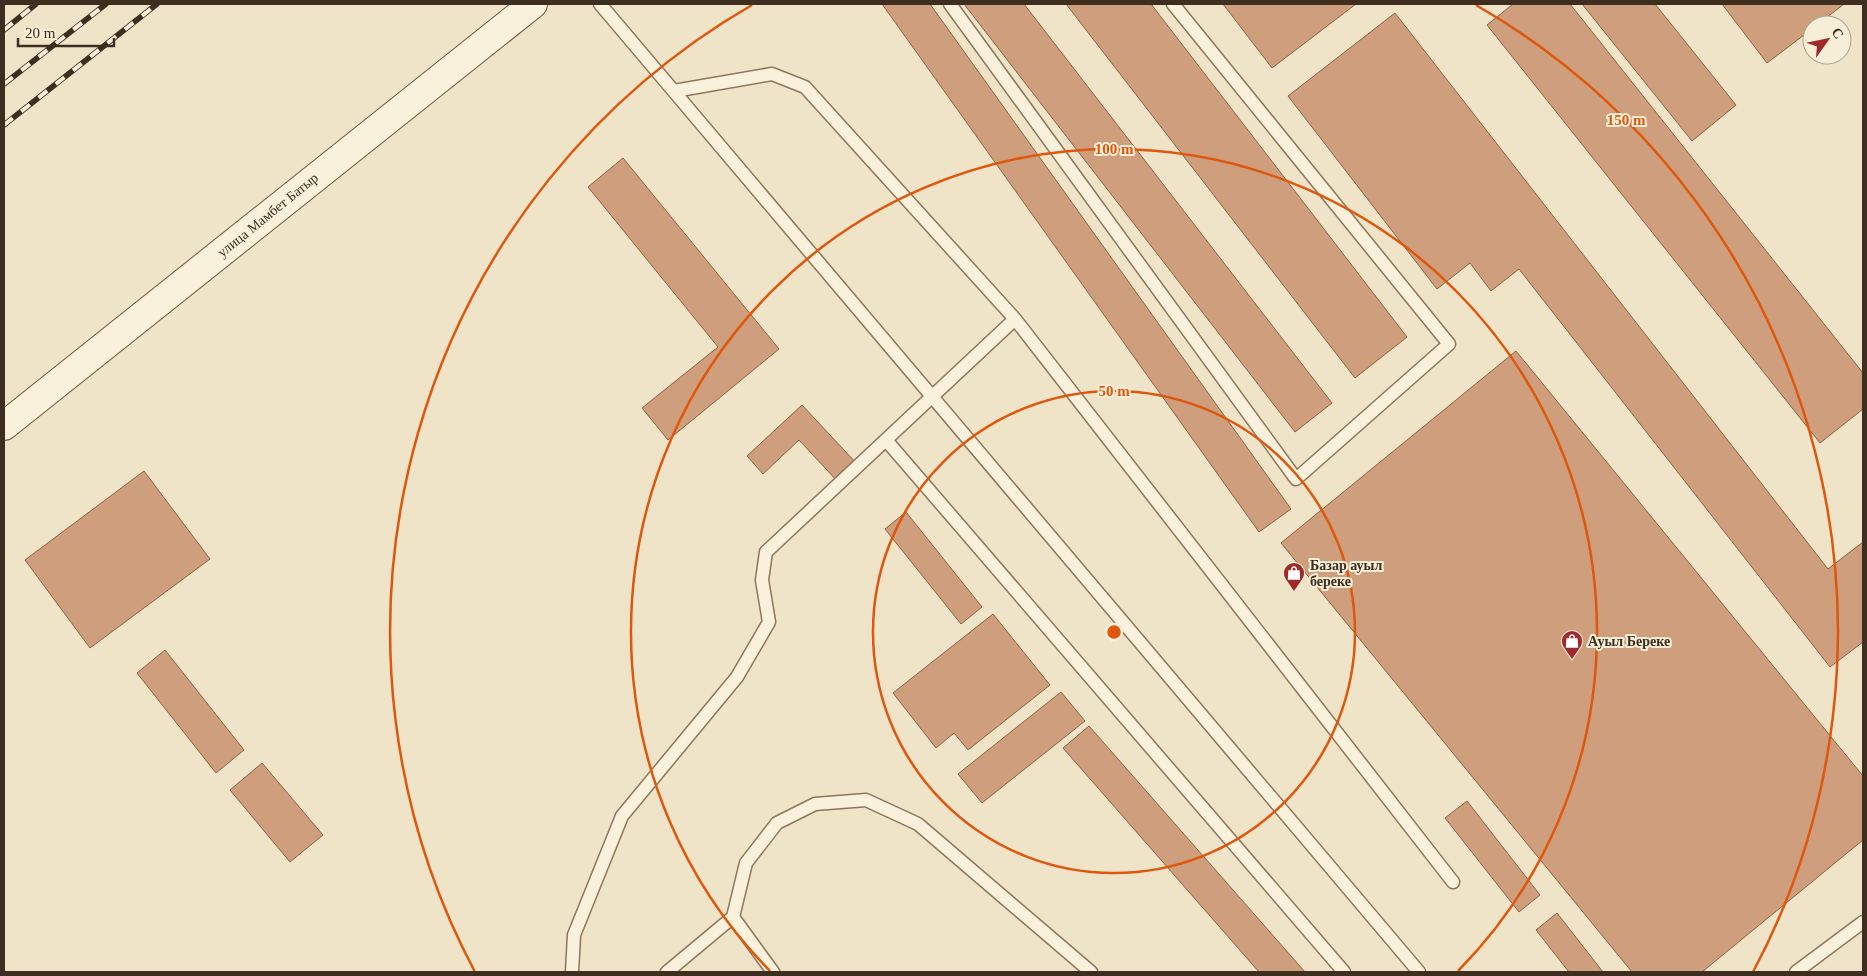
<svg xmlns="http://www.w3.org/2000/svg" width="1867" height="976" font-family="'Times New Roman',serif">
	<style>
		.building { fill: #cf9f7d; stroke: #8d5f41 }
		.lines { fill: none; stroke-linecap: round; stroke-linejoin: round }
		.service-casing { stroke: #8d765c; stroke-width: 15 }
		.secondary-casing { stroke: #6f573f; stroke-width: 30 }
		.service { stroke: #faf1dc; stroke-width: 12 }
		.secondary { stroke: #faf1dc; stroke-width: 28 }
		.rail-casing { stroke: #3d2e20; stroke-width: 5.5 }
		.rail { stroke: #f7eed8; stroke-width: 4; stroke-dasharray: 11; stroke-linecap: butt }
		.ring { fill: none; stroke: #df570d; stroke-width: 2.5 }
		.labels { text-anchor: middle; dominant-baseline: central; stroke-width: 4; stroke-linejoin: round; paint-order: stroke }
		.street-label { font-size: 14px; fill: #3d2e20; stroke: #f7eed8 }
		.poi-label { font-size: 14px; font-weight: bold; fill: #3d2e20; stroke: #f7eed8; text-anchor: start }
		.centre { fill: #df570d; stroke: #f7eed8; stroke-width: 2.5 }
		.ring-label { font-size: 15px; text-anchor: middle; font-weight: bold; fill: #df570d; stroke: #f7eed8; stroke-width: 4; stroke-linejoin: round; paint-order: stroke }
	</style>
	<rect width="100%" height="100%" fill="#f0e4c8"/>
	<path class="building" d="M882 4H930L1291 509 1259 532Z
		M964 4H1024L1332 403 1295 432Z
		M1066 4H1151L1407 337 1355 378Z
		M1223 4H1356L1272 68Z
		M1513 4H1570L1863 373V409L1820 443 1487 25Z
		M1582 4H1655L1736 105 1692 141Z
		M1722 4H1844L1817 25H1812V29L1767 63Z
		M1395 13 1828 569 1863 542V642L1830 667 1519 269 1491 291 1470 263 1437 289 1288 96Z
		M623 158 779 349 668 440 642 408 718 347 588 187Z
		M1516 351 1863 776V840L1702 972H1632L1281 543Z
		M802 405 858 465 839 483 799 440 763 474 747 456Z
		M144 471 210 559 90 648 25 560Z
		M906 512 982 607 961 624 885 529Z
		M993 614 1050 685 968 750 954 733 936 748 893 693Z
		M165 650 244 750 216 773 137 673Z
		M1061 692 1085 721 982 803 958 774Z
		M1089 726 1305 972H1259L1063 748Z
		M262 763 323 835 290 862 230 790Z
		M1467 801 1540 895 1519 912 1445 818Z
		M1557 913 1603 972H1569L1536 930Z"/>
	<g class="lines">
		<g class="service-casing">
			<path id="service" d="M600 4 1419 972
				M950 4 1296 479 1449 344 1173 4
				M674 91 772 74 805 87 1015 319 1453 882
				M886 440 1344 972
				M733 917 746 863 777 823 815 804 866 800 918 824 1091 972
				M572 972 574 935 622 816 737 677 769 622 762 580 766 552 1015 319
				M667 972 733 917 773 972
				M1796 972 1863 922"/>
		</g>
		<g class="secondary-casing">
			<path id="secondary" d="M4 426 533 4"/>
		</g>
		<use href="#service" class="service"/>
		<use href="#secondary" class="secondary"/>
		<g class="rail-casing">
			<path id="rail" d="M4 30 36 4
				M4 84 106 4
				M4 125 157 4"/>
		</g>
		<use href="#rail" class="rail"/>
	</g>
	<g class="ring">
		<circle cx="1114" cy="632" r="241"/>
		<path d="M770 971A483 483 0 1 1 1458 971"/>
		<path d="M475 972A724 724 0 0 1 752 5M1476 5A724 724 0 0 1 1753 972"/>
	</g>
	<defs>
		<g id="shop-pin" transform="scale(1.125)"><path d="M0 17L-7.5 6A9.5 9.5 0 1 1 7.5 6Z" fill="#9e2a2b" stroke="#f7eed8"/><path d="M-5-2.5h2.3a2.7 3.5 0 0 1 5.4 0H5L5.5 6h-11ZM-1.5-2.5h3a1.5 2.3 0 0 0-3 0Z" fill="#fff"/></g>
	</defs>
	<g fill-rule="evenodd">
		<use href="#shop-pin" x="1294" y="573"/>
		<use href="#shop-pin" x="1572" y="641"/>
	</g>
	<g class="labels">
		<g class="street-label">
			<text transform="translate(268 215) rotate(-39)">улица Мамбет Батыр</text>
		</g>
		<g class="poi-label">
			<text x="1310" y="565">Базар ауыл<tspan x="1310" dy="16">береке</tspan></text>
			<text x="1588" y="641">Ауыл Береке</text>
		</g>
	</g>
	<circle cx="1114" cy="632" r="8" class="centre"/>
	<g class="ring-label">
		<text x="1626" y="125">150 m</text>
		<text x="1114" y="154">100 m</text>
		<text x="1114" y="396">50 m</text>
	</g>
	<rect width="1867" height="976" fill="none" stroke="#3d2e20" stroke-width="10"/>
	<g transform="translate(1827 40) rotate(57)"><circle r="24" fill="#f7eed8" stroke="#ada18e"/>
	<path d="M0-4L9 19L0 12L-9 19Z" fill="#9e2a2b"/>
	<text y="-8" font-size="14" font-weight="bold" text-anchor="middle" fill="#3d2e20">С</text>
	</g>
	<path d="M18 38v8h96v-8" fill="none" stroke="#3d2e20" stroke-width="2.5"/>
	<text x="25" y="38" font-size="15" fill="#3d2e20" stroke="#f7eed8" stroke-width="4" paint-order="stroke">20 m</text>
</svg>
